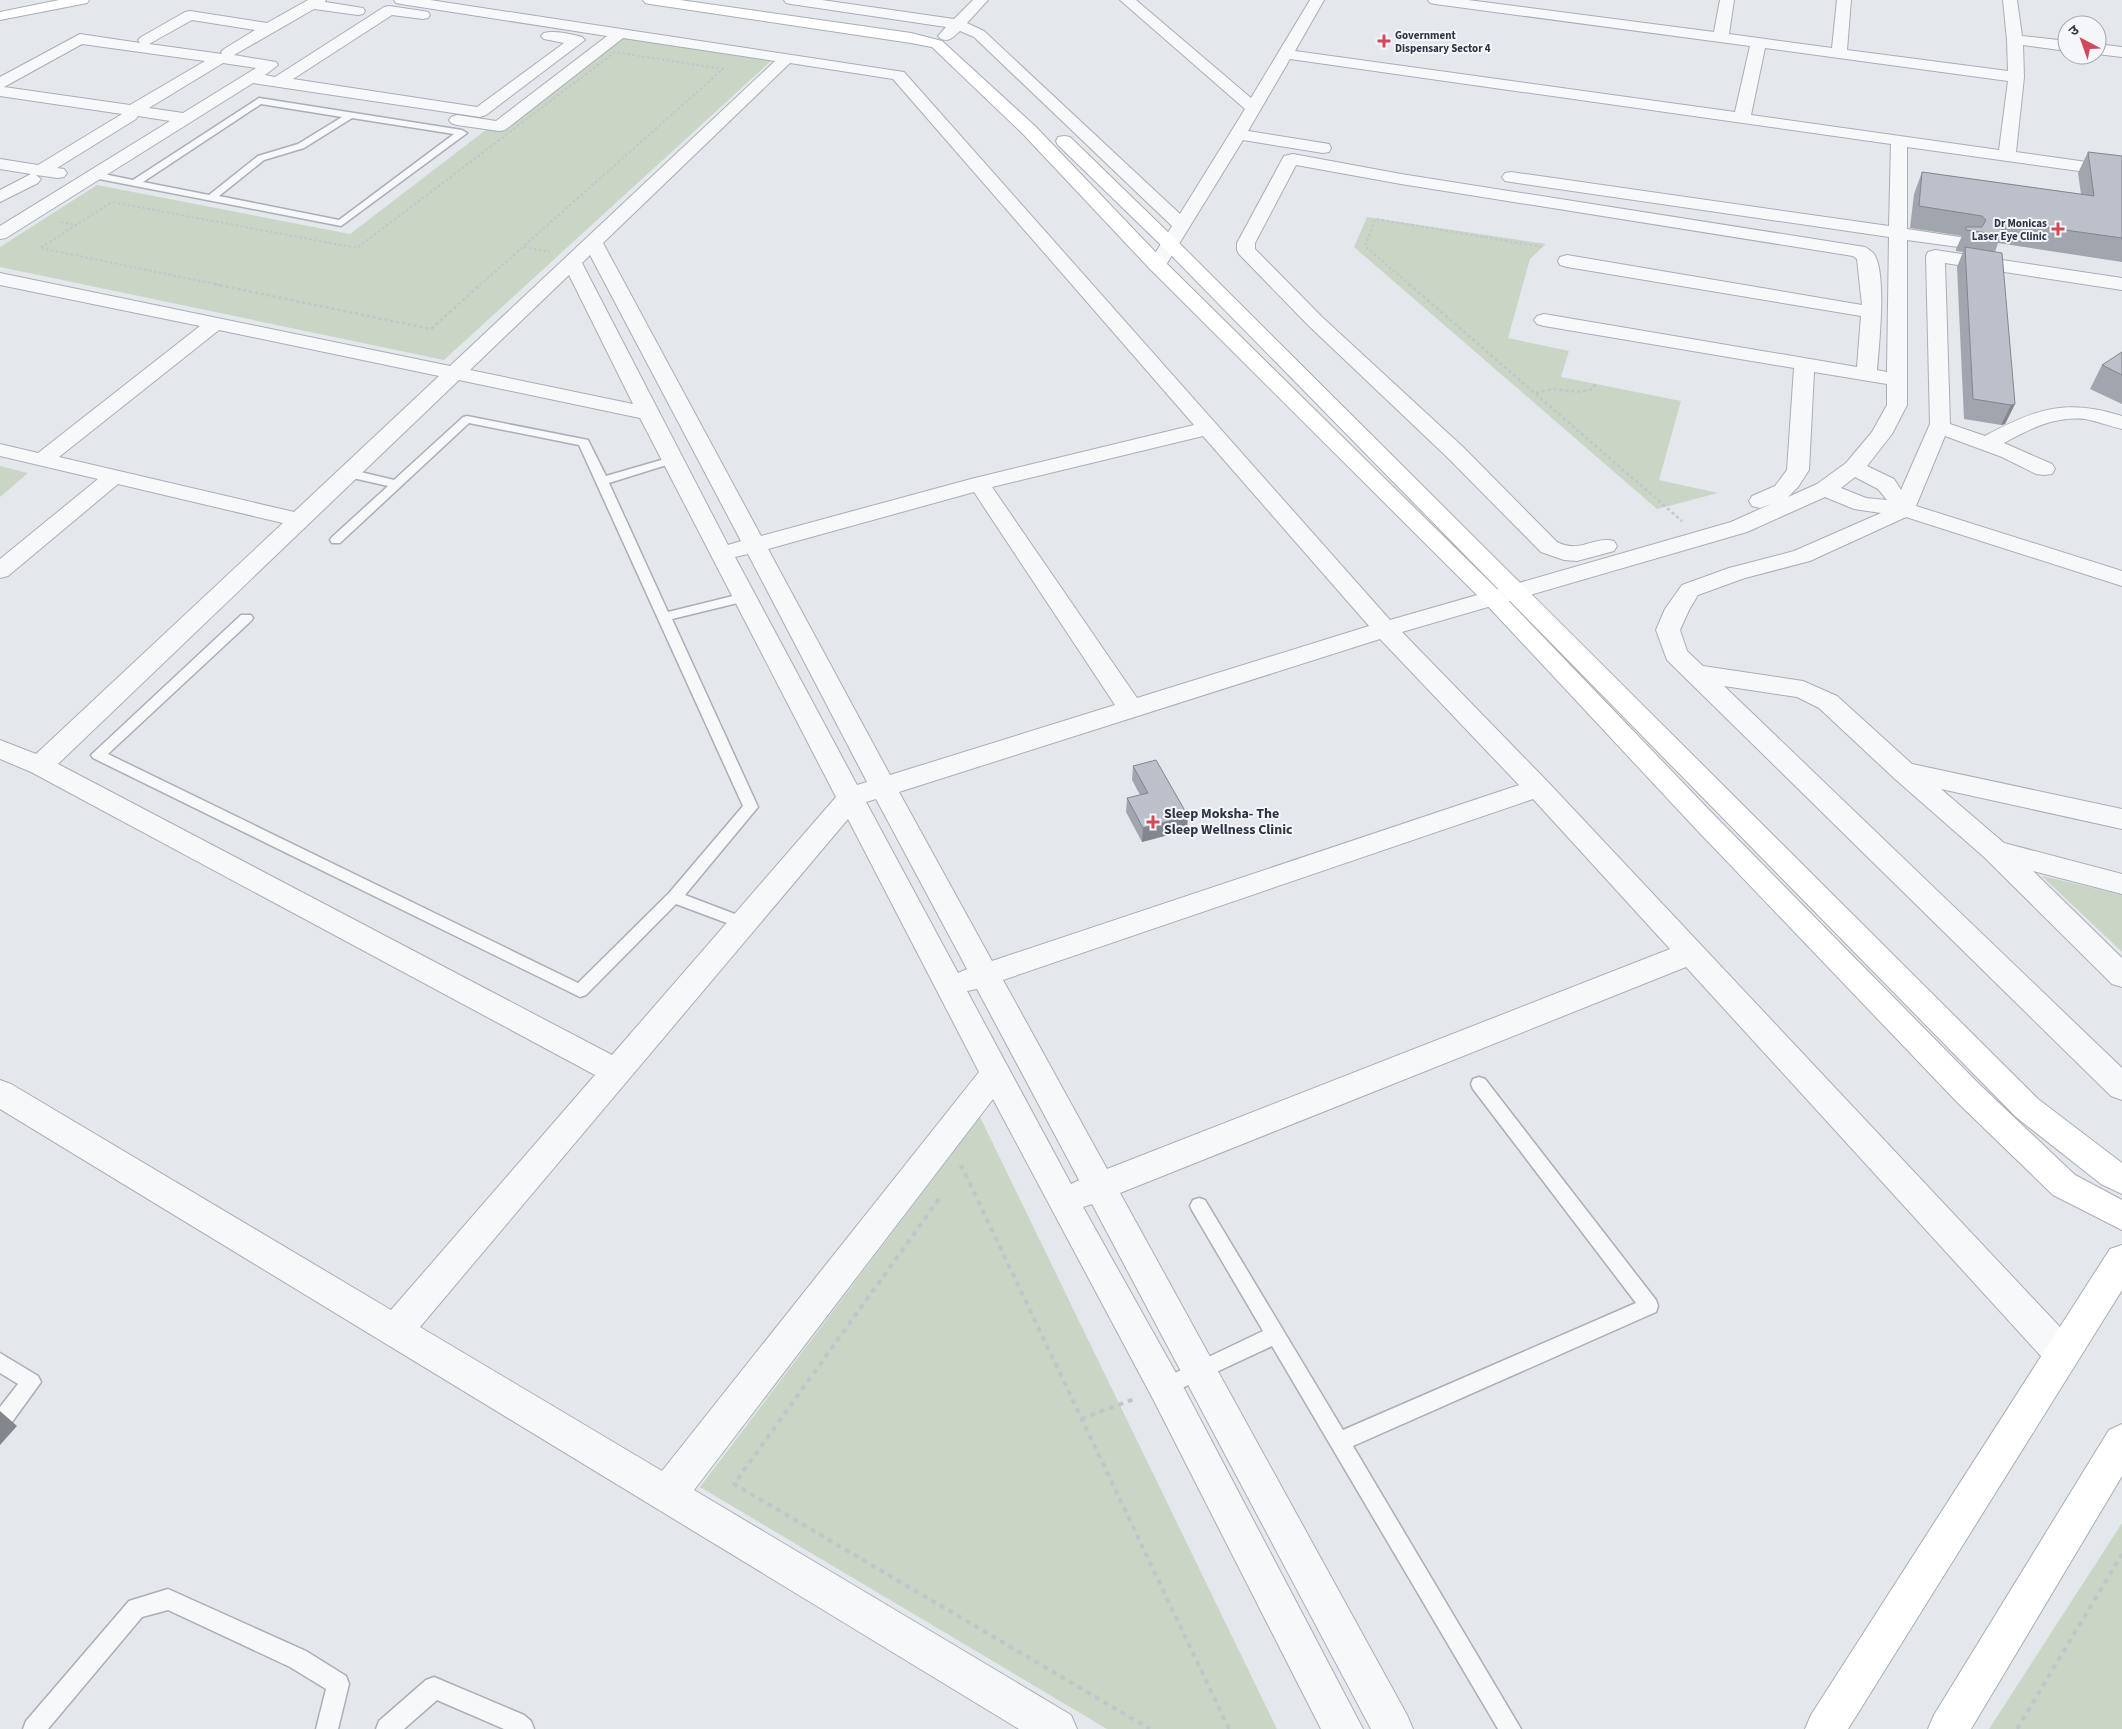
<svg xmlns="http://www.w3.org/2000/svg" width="2122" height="1729" font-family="'Source Sans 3','Noto Sans Devanagari',sans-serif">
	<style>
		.green { fill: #c9d6c5 }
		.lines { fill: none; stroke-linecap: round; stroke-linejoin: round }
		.lane-casing { stroke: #a9aeb7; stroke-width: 3 }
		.street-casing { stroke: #a9aeb7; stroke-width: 2 }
		.secondary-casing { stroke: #a9aeb7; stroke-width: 2 }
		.path-far2 { stroke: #c2c5cb; stroke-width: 2; stroke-dasharray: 2.5 2.5; stroke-linecap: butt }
		.path-far1 { stroke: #c2c5cb; stroke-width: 2.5; stroke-dasharray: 3 3; stroke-linecap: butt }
		.path { stroke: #c2c5cb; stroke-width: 4; stroke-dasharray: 5 5; stroke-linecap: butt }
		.lane { fill: #f7f8fa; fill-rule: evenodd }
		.street { fill: #f7f8fa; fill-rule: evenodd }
		.secondary { fill: #fff; fill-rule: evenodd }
		.wall { fill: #a1a5ae }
		.shaded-wall { fill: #83868d }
		.building { fill: #bbc0ca; stroke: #83868d }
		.poi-dot { fill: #d1495b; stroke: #f4f6f9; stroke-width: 2 }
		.labels { text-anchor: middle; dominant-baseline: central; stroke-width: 4; stroke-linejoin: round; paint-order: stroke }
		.far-poi-label { font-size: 11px; font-weight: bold; fill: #2b3445; stroke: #f4f6f9; text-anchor: start }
		.poi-label { font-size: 14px; font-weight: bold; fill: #2b3445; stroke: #f4f6f9; text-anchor: start }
	</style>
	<rect width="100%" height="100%" fill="#e4e7ec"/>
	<path class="green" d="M610 35 771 61 444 360 0 267V247L97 185 350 234Z
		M1367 217 1546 244 1530 259 1508 338 1569 351 1561 377 1681 401 1659 480 1718 493 1657 509 1354 247Z
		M0 466 28 473 0 497Z
		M2043 876 2122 895V952L2042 876Z
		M980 1117 1277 1729H1107L700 1487Z
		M2122 1523V1729H1989Z"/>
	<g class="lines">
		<g class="lane-casing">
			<path id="lane" d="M259 98 462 130 467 133 341 226 94 178 89 175 94 172 133 180ZM261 104 342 117 298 144 258 156 209 195 143 182ZM352 118 454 134 339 220 219 196 264 160 304 148Z
				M467 416 588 440 606 476 668 458H676L678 460 676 462 609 483 668 612 745 593 751 597 750 600 672 619 758 807 685 895 748 919 751 923 748 927 743 929 676 904 586 995 580 997 93 758 91 755 241 615H251L253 618 251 621 108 754 578 983 669 893 743 806 579 445 469 423 340 543H332L330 540 332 537 388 486 344 476 342 473 344 470 348 469 394 480 463 417Z
				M1479 1077 1485 1079 1656 1300 1658 1306 1656 1312 1353 1446 1521 1729H1498L1272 1346 1165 1396 1158 1393 1155 1387 1158 1381 1263 1331 1193 1212 1190 1206 1193 1200 1199 1198 1205 1200 1343 1430 1636 1303 1473 1089 1471 1084 1473 1079Z
				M0 1353 38 1376 41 1382 7 1429 0 1431V1407L18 1384 0 1373Z
				M168 1589 306 1651 346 1676 349 1684 338 1729H316L326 1689 290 1667 168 1610 142 1617 48 1729H23L26 1721 129 1601Z
				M434 1677 524 1715 531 1721 534 1729H504L437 1700 404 1729H376L379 1721 426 1680Z"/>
		</g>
		<g class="street-casing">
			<path id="street" d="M308 0H326L325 2 363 8 365 11 363 14 358 15 314 9 234 55 276 62 278 65 265 75 275 77 384 7 389 6 423 11 428 12 430 15 428 18 423 19 392 15 293 79 477 107 564 43 544 39 541 36 544 33C555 30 571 34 582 37L585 40 486 115 480 117 253 83 6 238 0 239V226L170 121 138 116 136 119 57 168 64 169 67 173 64 177 58 178 36 175 41 179 38 183 0 202V190L31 174 0 169V159L38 165 122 114 0 96V77L80 34 140 43 138 40 141 37 185 12 190 11 267 23ZM192 20 255 30 224 49 221 52 222 54 149 44ZM82 44 205 61 130 105 4 87ZM223 63 256 68 183 113 149 108Z
				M394 0H430L904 72 1390 620 1731 522 1771 504 1760 508 1752 506 1749 501 1752 496 1775 486 1787 470 1794 368 1544 326 1537 324 1534 320 1537 316 1544 314 1857 367 1861 316 1567 267 1560 265 1558 261 1560 257 1567 255 1862 305 1857 259 1853 256 1401 184 1296 165 1255 243V249L1322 317 1463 447 1557 542C1580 554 1593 536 1614 541L1617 546 1614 551 1577 561 1564 560 1541 552 1447 457 1308 325 1239 254 1237 250V243L1284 156 1293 154 1401 174 1865 247C1868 249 1872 251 1874 254 1887 273 1879 346 1877 370L1887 372 1889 237 1511 182 1505 181 1502 177 1505 173 1511 172 1889 226 1891 144 1290 59 1248 131 1323 143 1329 144 1331 148 1329 152 1323 153 1243 140 1166 265 1164 269 1157 271 1150 269 1148 265 1172 226 974 37 960 31C953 37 950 42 941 39L938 36 946 27 791 4 786 3 784 0H822L954 19 973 0H988L967 23 984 31 1180 214 1245 109 1120 0H1136L1251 98 1310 0H1324L1295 51 1735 112 1750 46 1435 4 1430 3 1428 0H1468L1714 32 1720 0H1734L1729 34 1832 48 1837 0H1851L1847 50 2008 71 2007 40 2003 0H2017L2022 36 2067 41V51L2023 45 2024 77 2016 152 2122 167V177L1907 147V229L1966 238 1972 239 1975 243 1972 247 1966 248 1907 240V405L1892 434 1867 466 1894 479 1901 490 1930 424 1926 256 1928 252 1935 250 2122 278V290L1945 263 1950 424 1985 436C2035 409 2066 398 2122 416V429C2109 426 2097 421 2085 419 2055 416 2029 429 2004 443L2052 464 2055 469 2052 474 2044 475 2036 474 2002 457 1945 436 1916 506 2122 571V586L1906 517 1810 561 1745 578 1698 595 1689 610 1680 630 1687 651 1703 666 1803 681 1837 696 1912 764 2122 809V829L1941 789 2004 843 2122 874V894L2033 871 2122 958V987L2112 984 1984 857 1895 779 1819 708 1797 697 1724 686 2122 1068V1100L2111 1096 1667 660 1656 630 1665 609 1682 585 1729 568 1794 551 1881 513 1854 509 1825 497 1747 532 1402 632 1547 781 2074 1342 2079 1354 2074 1366 2062 1370 2050 1366 1686 967 1120 1193 1407 1715 1413 1729H1371L1092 1204 1083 1207 1177 1375 1363 1729H1321L1153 1399 993 1099 694 1490 1071 1715 1077 1729H1019L0 1109V1080L11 1084 391 1310 595 1075 31 772 0 759V740L36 754 283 523 118 484 8 576 0 578V559L98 479 0 456V444L38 453 200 326 0 285V273L450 366 775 61 623 38 505 130 499 131 457 125 451 123 449 120 451 117 457 115 496 121 607 36 401 4 396 3ZM1765 48 2008 81 1999 150 1751 115ZM790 63 893 79 1194 425 971 479 761 536 603 243ZM590 255 741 541 728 545 582 263ZM569 275 633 404 470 370ZM219 330 439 376 294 512 59 457ZM1814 372 1887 384V405L1872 432 1846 463 1817 484 1788 497 1798 487 1809 470ZM459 380 640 418 836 797 612 1055 58 764ZM1203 436 1369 626 1137 698 992 487ZM1855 477 1878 489 1887 500 1866 498 1841 488ZM974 492 1115 705 890 775 768 549ZM748 554 867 782 857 785 735 557ZM1380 639 1519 785 992 961 899 792ZM876 799 967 969 958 973 866 802ZM1533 799 1670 949 1107 1169 1003 980ZM848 819 979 1072 662 1471 420 1327ZM977 989 1079 1180 1071 1184 967 991Z
				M2097 44 2122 47V57L2097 54Z"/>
		</g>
		<g class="secondary-casing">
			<path id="secondary" d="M59 0H89L87 3 82 4 0 20V12Z
				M643 0H680L911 33 942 41 1035 126 1164 261 1500 592 1713 814 1979 1084 2075 1175 2122 1200V1230L2053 1195 1957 1102 1695 828 1484 602 1150 269 1023 134 932 47 911 43 650 4 645 3Z
				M1064 136 1070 137 1176 240 2038 1099 2122 1163V1194L2101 1184 2016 1117 1164 248 1058 145 1056 141 1058 137Z
				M2122 1245V1290L1848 1729H1805L1811 1715 2110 1249Z
				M2122 1424V1476L1971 1729H1928L1934 1715 2109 1430Z"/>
		</g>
		<path class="path-far2" d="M61 222 75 225
			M524 247 550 252
			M220 285 40 248 112 202 357 248 615 52 723 69 480 285
			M1410 285 1365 246 1375 219 1543 247"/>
		<path class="path-far1" d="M214 284 431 329 481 284
			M1409 284 1682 521
			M1536 393 1553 389 1578 392 1593 389 1595 384"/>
		<path class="path" d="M960 1169 962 1167 1229 1729
			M939 1199 734 1484 1150 1729
			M1081 1419 1137 1398
			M2017 1729 2122 1554"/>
		<use href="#lane" class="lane"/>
		<use href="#street" class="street"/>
		<use href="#secondary" class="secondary"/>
	</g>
	<path class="wall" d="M2088 152 2122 156V262L1998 243 1995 252 2015 404 2005 424 2001 425 1964 419 1957 267 1963 252 1956 251V249L1962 236 1910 228 1914 194 1922 172 2081 194 2078 173Z
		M2122 352V404L2090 389 2102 365Z
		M1133 766 1187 830 1142 842 1126 812 1127 798 1140 795 1132 780Z"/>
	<path class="shaded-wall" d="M2015 404 2005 424 2001 425 2011 405Z
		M1188 816 1187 830 1142 842 1143 828Z
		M0 1411 17 1426 0 1445Z"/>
	<path class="building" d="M2088 152 2122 156V238L2001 221 2002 235 1966 230V227H1982L1986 220 1982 216 1919 206 1922 172 2094 196Z
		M1965 247 2002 253 2015 404 2011 405 1973 399Z
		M2122 352V375L2102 365Z
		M1156 760 1188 816 1143 828 1127 798 1148 793 1133 766Z"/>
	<g class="poi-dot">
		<path d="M1381.5 33.5h5v5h5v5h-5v5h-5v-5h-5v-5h5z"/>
		<path d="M2055.5 221.5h5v5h5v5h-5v5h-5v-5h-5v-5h5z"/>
		<path d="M1150.5 814.5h5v5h5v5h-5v5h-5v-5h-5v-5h5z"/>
	</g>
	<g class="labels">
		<g class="far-poi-label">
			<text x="1395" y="35">Government<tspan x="1395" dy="13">Dispensary Sector 4</tspan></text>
			<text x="2047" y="223" text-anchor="end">Dr Monicas<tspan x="2047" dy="13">Laser Eye Clinic</tspan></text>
		</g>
		<g class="poi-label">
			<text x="1164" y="814">Sleep Moksha- The<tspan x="1164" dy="16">Sleep Wellness Clinic</tspan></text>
		</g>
	</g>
	<g transform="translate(2082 40) rotate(319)"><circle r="24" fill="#f4f6f9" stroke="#a4a8b1"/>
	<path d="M0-4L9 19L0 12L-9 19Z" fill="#d1495b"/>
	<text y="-8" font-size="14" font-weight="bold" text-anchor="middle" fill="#2b3445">उ</text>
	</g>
</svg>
